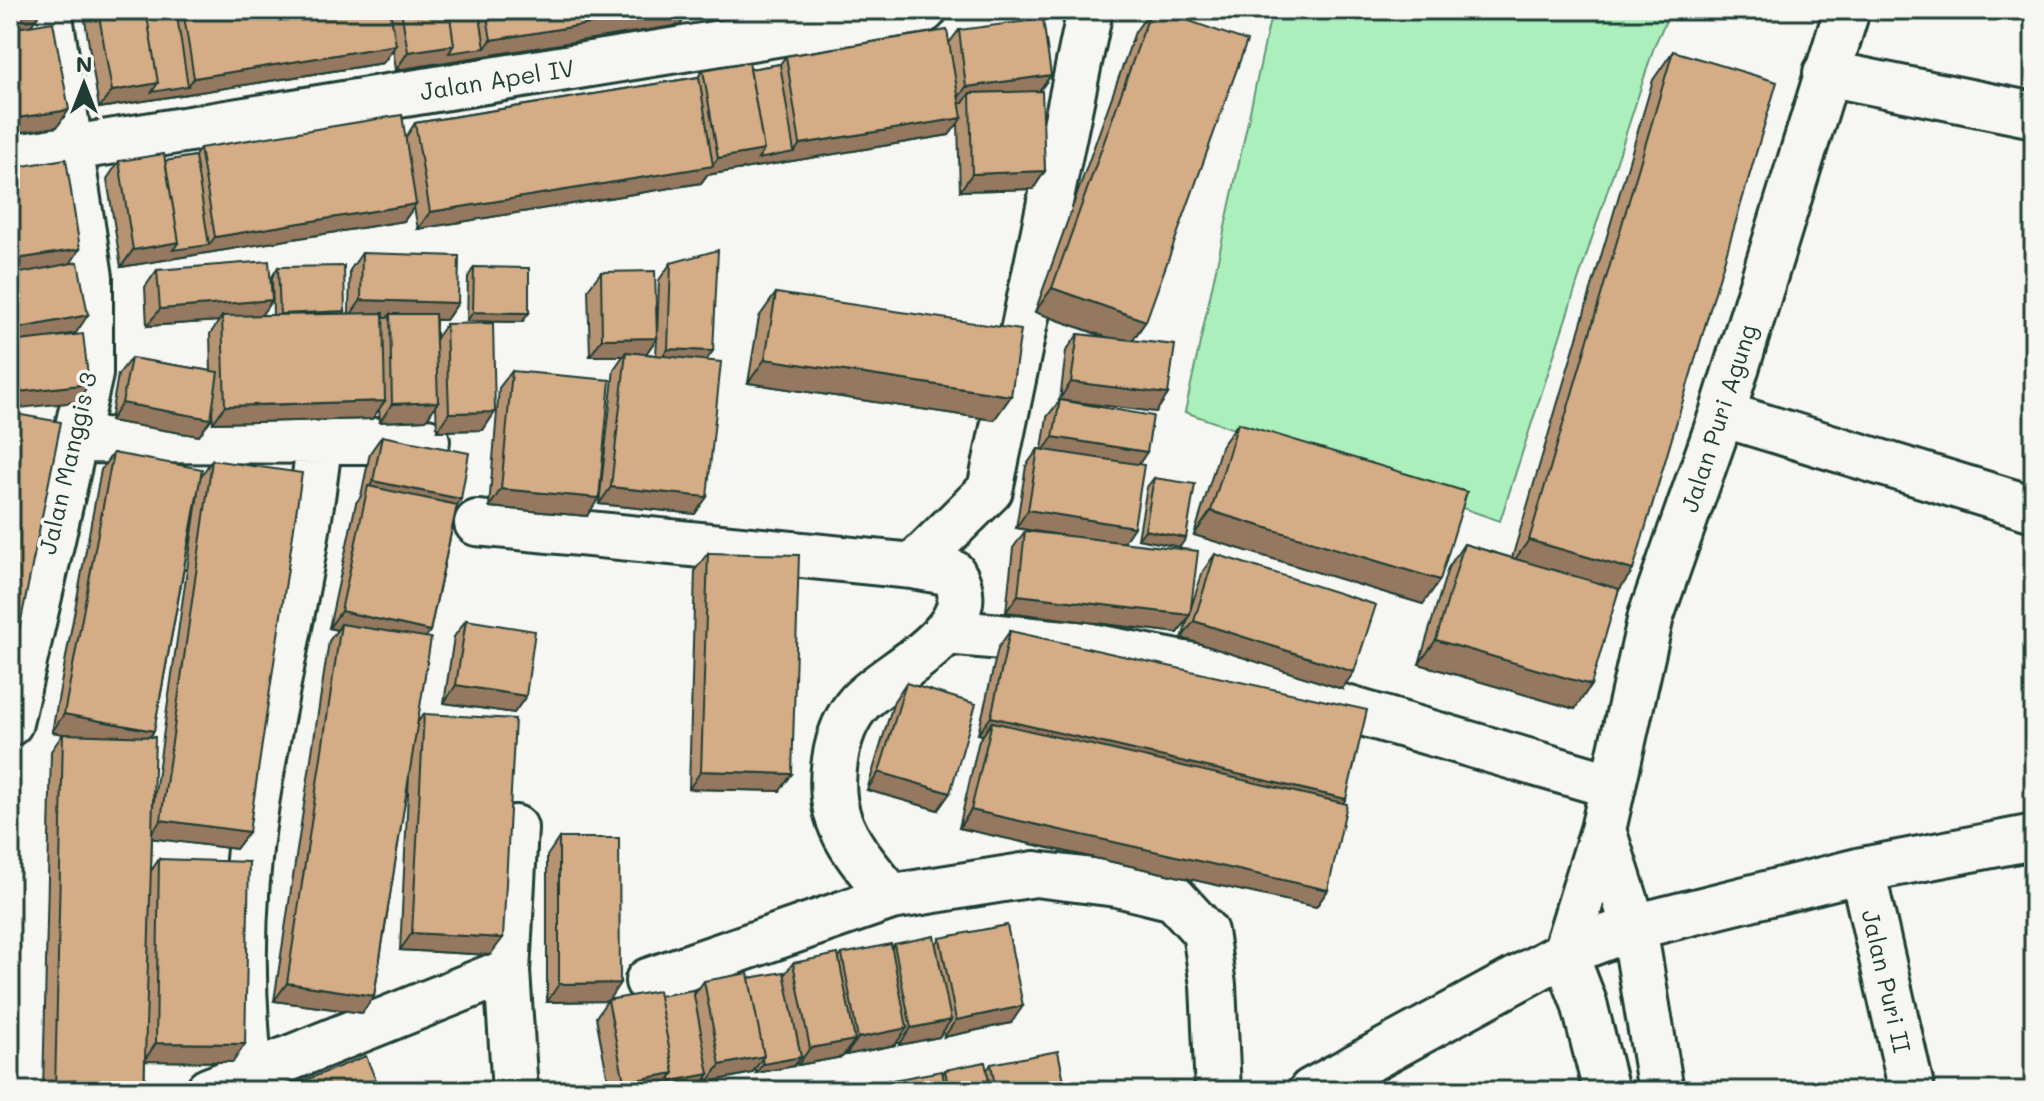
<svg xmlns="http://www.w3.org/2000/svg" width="2044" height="1101" font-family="Mali,sans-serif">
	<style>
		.green { fill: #abf0bc; stroke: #659678; stroke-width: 2 }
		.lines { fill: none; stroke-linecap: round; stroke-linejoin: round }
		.minor-casing { stroke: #1f3d34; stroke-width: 50 }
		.minor { stroke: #f6f6f2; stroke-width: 44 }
		.wall { fill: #b69473; stroke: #1f3d34; stroke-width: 2; fill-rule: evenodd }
		.shaded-wall { fill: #94785e; stroke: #1f3d34; stroke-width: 2 }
		.building { fill: #d4ac86; stroke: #1f3d34; stroke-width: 2 }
		.labels { text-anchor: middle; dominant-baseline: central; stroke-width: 7; stroke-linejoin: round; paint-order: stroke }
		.street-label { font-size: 24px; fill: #1f3d34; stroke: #f6f6f2 }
	</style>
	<rect width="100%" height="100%" fill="#f6f6f2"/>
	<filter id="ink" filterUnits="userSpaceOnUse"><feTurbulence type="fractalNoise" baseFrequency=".0125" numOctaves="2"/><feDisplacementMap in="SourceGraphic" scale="16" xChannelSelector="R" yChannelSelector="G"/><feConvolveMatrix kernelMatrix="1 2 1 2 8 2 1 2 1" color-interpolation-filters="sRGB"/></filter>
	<g filter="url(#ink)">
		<path class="green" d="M1272 10H1671L1655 44 1500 521 1185 412Z"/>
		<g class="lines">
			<g class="minor-casing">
				<path id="minor" d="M1826 73 2034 115
					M10 158 924 10
					M1722 414 2034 509
					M76 440 427 441
					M477 523 913 566 953 573C988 630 889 670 859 703 834 731 827 786 839 820 849 849 872 873 891 897L648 981
					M913 566 990 490 1090 10
					M947 632 1086 645 1215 670 1613 786
					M10 723 90 374V277L49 10
					M1603 830 1634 927 1661 1091
					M1862 870 1912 1091
					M891 897 1035 874 1117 884 1174 898 1205 932 1213 985 1218 1091
					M1565 953 1603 830 1651 616 1722 414 1847 10
					M1565 953 1584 1003 1606 1091
					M250 1071C240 982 242 893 256 804 275 683 306 565 319 443
					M208 1091 507 971
					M515 1091 507 971 515 828
					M1311 1091 1565 953 1634 927 1862 870 2034 837"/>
			</g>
			<use href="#minor" class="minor"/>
		</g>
		<path class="wall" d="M10 10 31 25 57 127 10 134Z
			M92 10H724L686 16 680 25 396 70 393 49 383 63 99 108 85 20Z
			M1151 10 1146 321 1133 340 1168 394 1156 412 1063 400 1138 464 1124 542 1191 608 1203 571 1215 554 1342 689 1182 638 1188 619 1178 633 1006 612 1013 548 1025 531 1067 536 1016 528 1026 466 1038 449H1042L1047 417 1060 400 1066 351 1078 334 1105 337 1035 312 1135 32Z
			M959 30 1051 75 1040 91 1045 171 1033 189 960 191 958 123 949 135 707 175 701 183 418 229 414 207 404 221 121 267 107 179 119 161H165L195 156 200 148 406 137 415 123 698 77 703 70 750 69 780 64 786 56 949 43Z
			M1673 51 1619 590 1575 709 1419 664 1448 568 1464 544 1512 558 1653 80Z
			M2034 233V269L2027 267Z
			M362 253 458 303 446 320H436V338L446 324 495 412 483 430 437 431 436 405 426 420 380 422 379 409 372 419 213 423 212 411 211 419 199 436 110 421 118 375 131 358 211 371 210 334 219 321 147 326 145 287 157 270 272 300 261 315H273L272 277 278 267 345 311 343 314 349 313 350 270Z
			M671 263 706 360 695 514 599 504 614 369 623 356H590L588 289 601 272 657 337 659 280ZM657 338 656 355 646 354Z
			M474 267 529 313 522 322 467 321 468 277Z
			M776 293 1011 396 994 420 748 383 759 317Z
			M512 371 587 516 489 507 499 388Z
			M1238 423 1423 604 1194 535 1221 447Z
			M382 436 461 499 457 505 430 631 426 637 417 723 424 714 490 955 400 950 409 774 374 996 362 1013 274 1001 329 641 337 630 329 628 356 503 361 496 370 453Z
			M113 453 201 476 212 460 249 832 236 849 152 838 151 871 159 859 233 1062 145 1061 144 1091H43L51 751 63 734H67L52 732 101 470ZM198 493 153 807 150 737 154 731Z
			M1154 478 1180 547 1138 539 1147 487Z
			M708 553 780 791 689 789 695 570Z
			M466 620 526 696 514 713 444 703 454 637Z
			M1010 631 1343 803 1328 890 1316 907 959 828 979 740 983 735 978 734 998 648Z
			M906 683 938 810 867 790 894 701Z
			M559 838 609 999 694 995 704 981 784 975 793 963 839 958 842 954 892 948 894 944H936L940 938 1011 1023 944 1037 943 1031 939 1037 899 1045 898 1041 895 1045 846 1055V1052L842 1057 798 1065 797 1062 794 1066 756 1073 755 1068 752 1073 708 1082 707 1077 703 1083 666 1090 665 1086 662 1090 659 1091H610L596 1017 607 1001 547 1002V856Z
			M991 1064 1066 1091H842L844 1089 890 1084 893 1080 942 1075 945 1070H987Z"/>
		<path class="shaded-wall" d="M675 10H724L686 16 680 25 396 70 408 52 454 45 485 48 491 40Z
			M40 13 28 30 10 33V17Z
			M396 45 383 63 99 108 112 91 158 83 188 86 194 78Z
			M1051 75 1038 92 970 93 963 103 954 104 966 87Z
			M69 110 57 127 10 134V126L17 118Z
			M962 118 949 135 707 175 701 183 418 229 430 212 712 166 718 158 764 150 794 152 800 144Z
			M1045 171 1033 189 960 191 972 174Z
			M416 204 404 221 121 267 133 250 179 242 209 245 215 237Z
			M80 249 68 267 10 276V260Z
			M2034 258V269L2027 267Z
			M1052 288 1146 321 1129 345 1035 312Z
			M272 300 260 317 222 316 219 321 147 326 160 309Z
			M361 300 458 303 446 320 390 318V314L387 318 349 317Z
			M345 311 339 320 274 323 280 314Z
			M473 312 529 313 522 322 467 321Z
			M88 315 76 333 10 345V330Z
			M657 338 645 355 626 352 623 356H590L602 339Z
			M668 349 713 351 701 368 656 366Z
			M765 359 1011 396 994 420 748 383Z
			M1071 382 1168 394 1156 412 1059 400Z
			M89 384 77 402 10 409V393Z
			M385 401 372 419 213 423 225 406Z
			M438 402 426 420 380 422 392 404Z
			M122 403 211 419 199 436 110 421Z
			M495 412 483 430 437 431 449 413Z
			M1053 437 1147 452 1135 470 1041 454Z
			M373 481 461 499 449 517 368 489Z
			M611 487 707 497 695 514 599 504Z
			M501 489 599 498 587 516 489 507Z
			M1028 510 1134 527 1122 545 1016 528Z
			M1211 511 1440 580 1423 604 1194 535Z
			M1145 530 1186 538 1180 547 1138 539Z
			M1529 540 1633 570 1613 599 1508 569Z
			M1018 595 1190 615 1178 633 1006 612Z
			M341 611 430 631 418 648 341 624 337 630 329 628Z
			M1194 621 1354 672 1342 689 1182 638Z
			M1436 640 1591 685 1575 709 1419 664Z
			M456 685 526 696 514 713 444 703Z
			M64 714 154 731 142 748 52 732Z
			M991 717 1346 799 1334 816 992 722 983 735 978 734Z
			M701 771 792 774 780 791 689 789Z
			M879 772 950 793 938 810 867 790Z
			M971 810 1328 890 1316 907 959 828Z
			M161 820 249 832 236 849 148 838Z
			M412 933 503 938 490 955 400 950Z
			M287 983 374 996 362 1013 274 1001Z
			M620 983 608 1001 547 1002 559 984Z
			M1023 1006 1011 1023 944 1037 956 1020Z
			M951 1020 939 1037 899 1045 911 1028Z
			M907 1028 895 1045 846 1055 858 1038Z
			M855 1040 842 1057 798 1065 810 1048Z
			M156 1043 245 1044 233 1062 144 1061Z
			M764 1056 752 1073 708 1082 720 1065Z
			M801 1057 794 1066 756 1073 763 1064Z
			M674 1073 662 1090 618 1091 624 1082Z
			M709 1074 703 1083 666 1090 672 1081Z"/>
		<path class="building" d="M10 10H39L40 13 10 17Z
			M98 10H146L158 83 112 91Z
			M146 10H176L188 86 152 92 158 83Z
			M183 10H390L396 45 194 78Z
			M401 10H449L454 45 408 52Z
			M449 10H479L485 48 449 53 454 45Z
			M486 10H675L491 40Z
			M1151 10H1158L1247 41 1146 321 1052 288Z
			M1043 19 1051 75 966 87 959 30Z
			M53 22 69 110 17 118 10 74V29Z
			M947 30 962 118 800 144 786 56Z
			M1673 51 1777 82 1633 570 1529 540Z
			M749 62 764 150 718 158 703 70Z
			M780 64 794 152 758 159 764 150 750 69Z
			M699 77 713 166 430 212 415 123Z
			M1042 91 1045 171 972 174 970 93Z
			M402 115 416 204 215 237 200 148Z
			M164 154 179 242 133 250 119 161Z
			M195 156 209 245 173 250 179 242 165 161Z
			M66 159 80 249 10 260V168Z
			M718 250 713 351 668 349 671 263Z
			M362 253 459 256 458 303 361 300Z
			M269 261 272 300 160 309 157 270Z
			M78 262 88 315 10 330V275Z
			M344 266 345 311 280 314 278 267Z
			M474 267 529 268V313L473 312Z
			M655 271 657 338 602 339 601 272Z
			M776 293 1021 330 1011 396 765 359Z
			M383 313 385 401 225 406 222 316Z
			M390 314H435L438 402 392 404Z
			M493 323 495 412 449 413 446 324Z
			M83 334 89 384 10 393V342Z
			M1078 334 1175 345 1168 394 1071 382Z
			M626 352 721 362 707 497 611 487Z
			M131 358 218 372 211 419 122 403Z
			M512 371 610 380 599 498 501 489Z
			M1060 400 1153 416 1147 452 1053 437Z
			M10 413 61 422 10 675Z
			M1238 423 1467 492 1440 580 1211 511Z
			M382 436 469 453 461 499 373 481Z
			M1038 449 1144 465 1134 527 1028 510Z
			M113 453 202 469 154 731 64 714Z
			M212 460 302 473 249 832 161 820Z
			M1154 478 1195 484 1186 538 1145 530Z
			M368 486 457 505 430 631 341 611Z
			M1025 531 1198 551 1190 615 1018 595Z
			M1464 544 1619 589 1591 685 1436 640Z
			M708 553 799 555 792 774 701 771Z
			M1215 554 1376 605 1354 672 1194 621Z
			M466 620 535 631 526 696 456 685Z
			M341 624 431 638 374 996 287 983Z
			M1010 631 1367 710 1346 799 991 717Z
			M906 683 976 704 950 793 879 772Z
			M424 714 515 719 503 938 412 933Z
			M992 722 1347 804 1328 890 971 810Z
			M63 734 155 737 144 1091H55Z
			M559 838H619L620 983 559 984Z
			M159 859 249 862 245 1044 156 1043Z
			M1007 925 1023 1006 956 1020 940 938Z
			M934 936 951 1020 911 1028 894 944Z
			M891 944 907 1028 858 1038 842 954Z
			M838 954 855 1040 810 1048 793 963Z
			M784 972 801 1057 763 1064 762 1059 764 1056 749 978Z
			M748 973 764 1056 720 1065 704 981Z
			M693 990 709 1074 672 1081 671 1077 674 1073 659 996Z
			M658 991 674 1073 624 1082 608 1000Z
			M1058 1051 1066 1091H996L991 1064Z
			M366 1056 380 1091H278Z
			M985 1062 991 1091H949L945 1070Z
			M942 1071 946 1091H895L893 1080Z
			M889 1080 891 1091H844V1089Z"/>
	</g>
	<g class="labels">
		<g class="street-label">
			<text transform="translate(497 79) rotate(-9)">Jalan Apel IV</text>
			<text transform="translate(1718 418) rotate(-72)">Jalan Puri Agung</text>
			<text transform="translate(67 463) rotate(-77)">Jalan Manggis 3</text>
			<text transform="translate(1887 981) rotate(77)">Jalan Puri II</text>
		</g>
	</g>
	<rect width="2044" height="1101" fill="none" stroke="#f6f6f2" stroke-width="40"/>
	<rect x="20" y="20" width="2004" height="1061" fill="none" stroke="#1f3d34" stroke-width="3" filter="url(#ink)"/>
	<g transform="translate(84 84)" stroke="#f6f6f2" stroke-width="6" paint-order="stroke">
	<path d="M0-6L14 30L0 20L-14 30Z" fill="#1f3d34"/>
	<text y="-12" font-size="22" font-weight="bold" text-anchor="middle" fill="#1f3d34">N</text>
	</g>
</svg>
